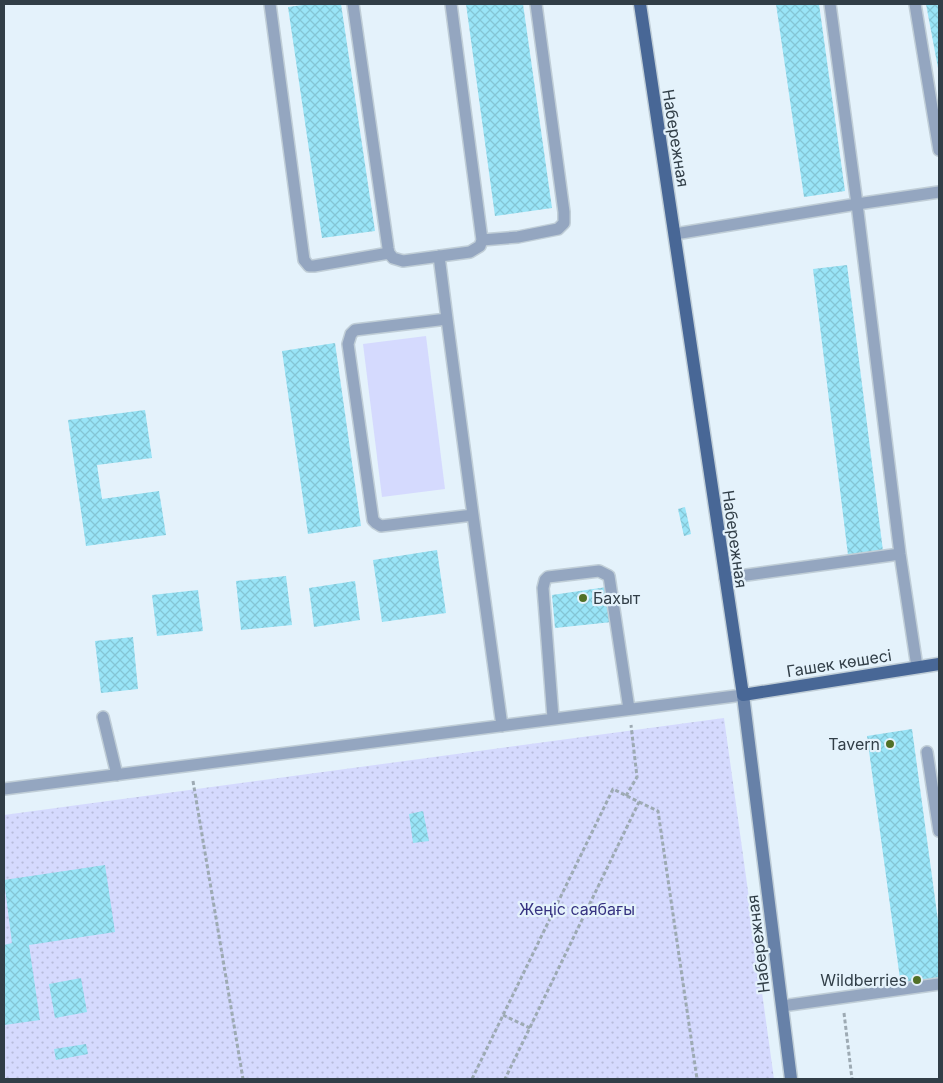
<svg xmlns="http://www.w3.org/2000/svg" width="943" height="1083" font-family="Inter,sans-serif">
	<style>
		.green { fill: #d5dafe }
		.park { fill: url(#park-dots) }
		.building { fill: url(#building-cross-hatch) }
		.lines { fill: none; stroke-linecap: round; stroke-linejoin: round }
		.lane-casing { stroke: #c0ced7; stroke-width: 14 }
		.secondary-casing { stroke: #c0ced7; stroke-width: 15 }
		.primary-casing { stroke: #c0ced7; stroke-width: 15 }
		.path { stroke: #9daab3; stroke-width: 3; stroke-dasharray: 4 2.5; stroke-linecap: butt }
		.lane { stroke: #94a6c0; stroke-width: 11 }
		.secondary { stroke: #6781a8; stroke-width: 12 }
		.primary { stroke: #486796; stroke-width: 12 }
		.poi-dot { fill: #517027; stroke: #e4f2fb; stroke-width: 2 }
		.labels { text-anchor: middle; dominant-baseline: central; stroke-width: 4.5; stroke-linejoin: round; paint-order: stroke }
		.street-label { font-size: 16px; fill: #313e47; stroke: #e4f2fb }
		.poi-label { font-size: 16px; fill: #313e47; stroke: #e4f2fb; text-anchor: end }
		.park-label { font-size: 16px; fill: #363381; stroke: #e4f2fb }
	</style>
	<defs>
		<pattern id="park-dots" width="8" height="8" patternUnits="userSpaceOnUse" patternTransform="scale(1.25)"><rect width="8" height="8" fill="#d5dafe"/><path d="M2 2h.1M6 6h.1" fill="none" stroke="#b7bcdb" stroke-width="1.8" stroke-linecap="round"/></pattern>
		<pattern id="building-cross-hatch" width="8" height="8" patternUnits="userSpaceOnUse" patternTransform="scale(1.25)"><rect width="8" height="8" fill="#99e4f7"/><path d="M0 0l8 8M0 8l8-8" fill="none" stroke="#84c5d5"/></pattern>
	</defs>
	<rect width="100%" height="100%" fill="#e4f2fb"/>
	<path class="green" d="M426 336 445 489 382 497 363 344Z"/>
	<path class="park" d="M724 718 774 1079H4V815Z"/>
	<path class="building" d="M310 4H341L375 231 322 238 288 7Z
		M466 4H523L552 208 495 216Z
		M776 4H819L845 191 804 197Z
		M926 4H939V68H938Z
		M847 265 883 551 848 555 813 269Z
		M335 343 361 526 308 534 282 351Z
		M145 410 152 458 97 465 102 499 159 491 166 535 86 546 68 420Z
		M685 507 691 534 684 536 678 509Z
		M437 550 446 613 382 622 373 560Z
		M286 576 292 625 241 630 236 581Z
		M355 581 360 620 314 627 309 588Z
		M607 587 612 622 555 628 552 595Z
		M198 590 203 631 157 636 152 595Z
		M133 637 138 689 101 693 95 641Z
		M912 729 939 928V980L901 986 867 736Z
		M423 811 429 841 413 843 409 814Z
		M105 865 115 932 29 945 40 1020 4 1025V945L12 943 4 880Z
		M81 978 87 1012 55 1018 49 984Z
		M86 1044 88 1054 56 1060 54 1049Z"/>
	<g class="lines">
		<g class="lane-casing">
			<path id="lane" d="M270 4 304 260 309 266H314L389 253
				M353 4 388 248 389 253 393 258 403 261 470 252 480 246 482 240 451 4
				M830 4 857 204 900 554 917 667
				M915 4 939 150
				M675 234 857 204 939 192
				M482 240 518 237 558 229 564 223V212L536 4
				M439 256 447 319
				M473 515 447 319 355 330 351 334 348 344 373 520 376 523 381 526 473 515 502 726
				M725 578 900 554
				M103 717 117 775
				M553 718 543 588 545 580 548 577 599 571 609 576 629 709
				M927 752 939 831
				M4 789 743 695
				M782 1006 939 984"/>
		</g>
		<g class="secondary-casing">
			<path id="secondary" d="M743 695 791 1079"/>
		</g>
		<g class="primary-casing">
			<path id="primary" d="M640 4 743 695 939 664"/>
		</g>
		<path class="path" d="M193 781 243 1079
			M626 796 637 777 631 725
			M639 802 658 811 697 1079
			M844 1013 852 1079
			M503 1015 530 1028
			M472 1079 613 789 639 802 505 1079"/>
		<use href="#lane" class="lane"/>
		<use href="#secondary" class="secondary"/>
		<use href="#primary" class="primary"/>
	</g>
	<g class="poi-dot">
		<circle cx="583" cy="598" r="5"/>
		<circle cx="890" cy="744" r="5"/>
		<circle cx="917" cy="980" r="5"/>
	</g>
	<g class="labels">
		<g class="street-label">
			<text transform="translate(676 138) rotate(81)">Набережная</text>
			<text transform="translate(735 539) rotate(82)">Набережная</text>
			<text transform="translate(839 663) rotate(-9)">Гашек көшесі</text>
			<text transform="translate(758 944) rotate(-97)">Набережная</text>
		</g>
		<g class="poi-label">
			<text x="593" y="598" text-anchor="start">Бахыт</text>
			<text x="880" y="744">Tavern</text>
			<text x="907" y="980">Wildberries</text>
		</g>
		<g class="park-label">
			<text x="577" y="909">Жеңіс саябағы</text>
		</g>
	</g>
	<rect width="943" height="1083" fill="none" stroke="#313e47" stroke-width="10"/>
</svg>
